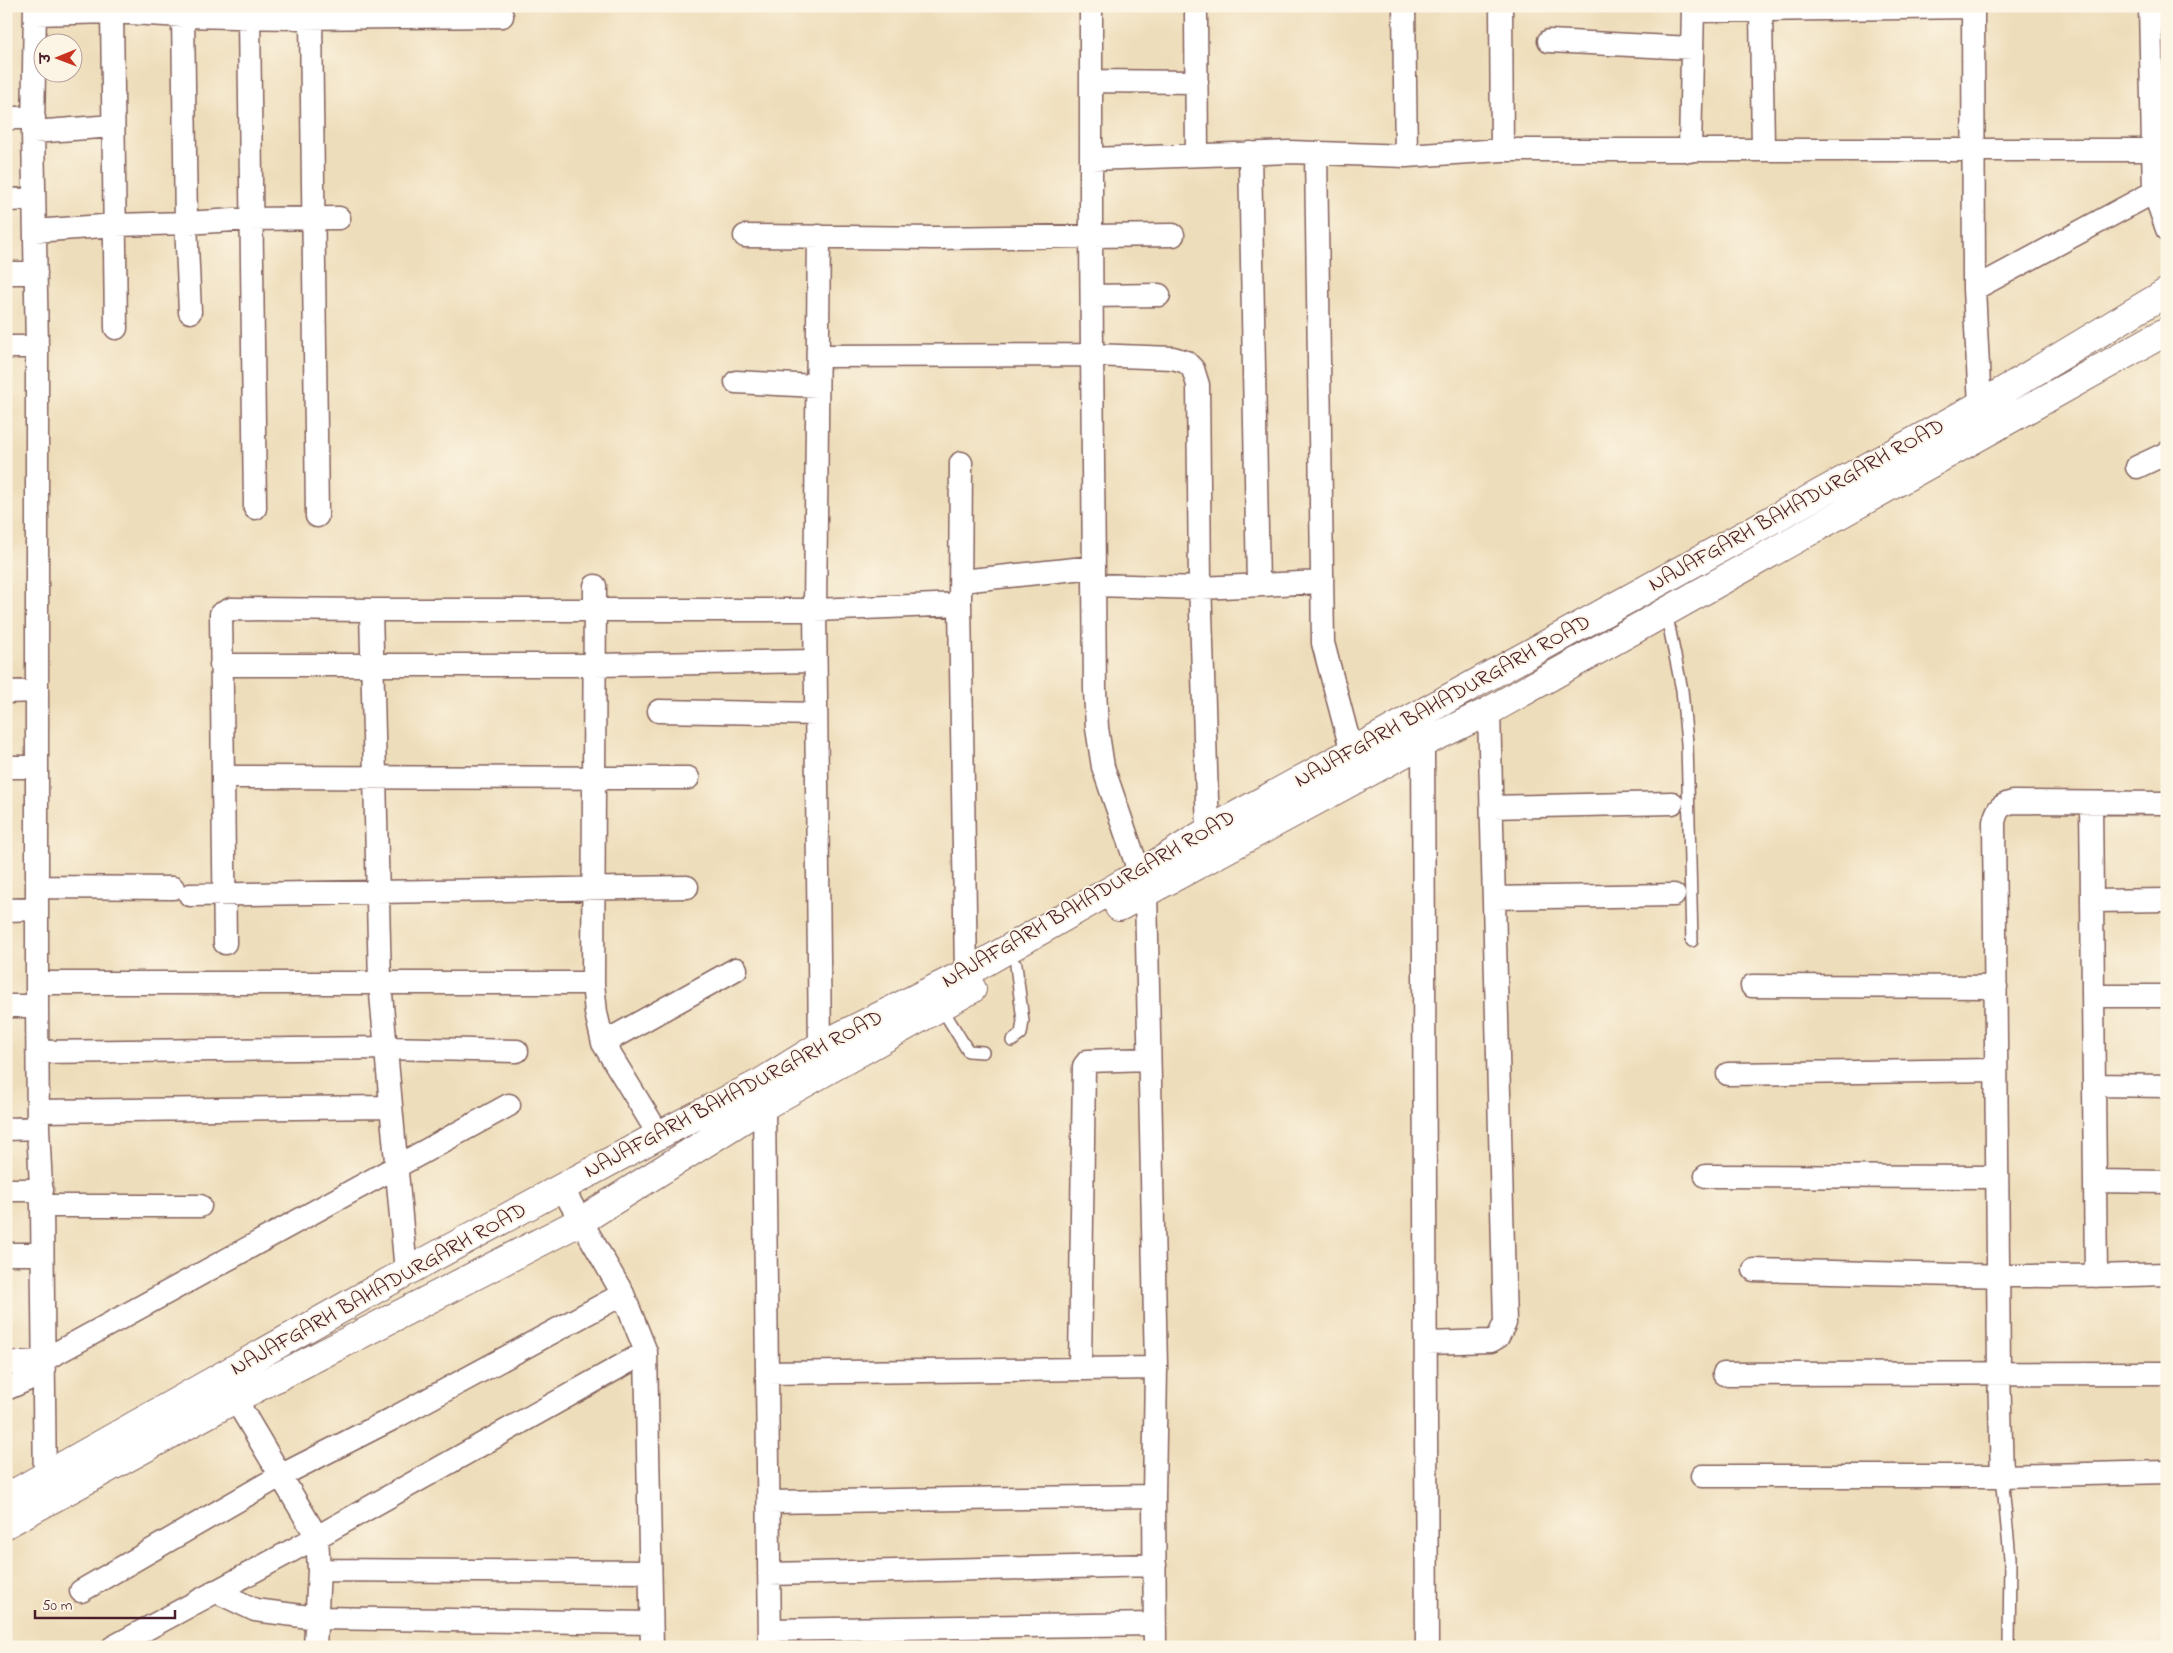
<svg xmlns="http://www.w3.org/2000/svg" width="2173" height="1653" font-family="'Indie Flower','Playpen Sans Deva',sans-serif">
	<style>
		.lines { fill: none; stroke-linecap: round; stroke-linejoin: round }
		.lane-casing { stroke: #83625d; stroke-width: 14 }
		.street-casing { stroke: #83625d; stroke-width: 25 }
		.secondary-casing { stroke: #83625d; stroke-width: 30 }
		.lane { stroke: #fff; stroke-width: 11 }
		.street { stroke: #fff; stroke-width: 22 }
		.secondary { stroke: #fff; stroke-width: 28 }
		.labels { text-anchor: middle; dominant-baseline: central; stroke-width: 4; stroke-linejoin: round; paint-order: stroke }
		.street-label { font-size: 22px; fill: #4a1f2b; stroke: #fcf5e5 }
	</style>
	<rect width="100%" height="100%" fill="#fcf5e5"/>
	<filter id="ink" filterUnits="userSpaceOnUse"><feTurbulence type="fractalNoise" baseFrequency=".02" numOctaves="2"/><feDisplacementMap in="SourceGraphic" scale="10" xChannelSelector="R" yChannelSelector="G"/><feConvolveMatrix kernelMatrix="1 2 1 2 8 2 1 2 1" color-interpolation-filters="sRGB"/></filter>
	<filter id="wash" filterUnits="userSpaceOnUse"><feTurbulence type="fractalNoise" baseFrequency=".0096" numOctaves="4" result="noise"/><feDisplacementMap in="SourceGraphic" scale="20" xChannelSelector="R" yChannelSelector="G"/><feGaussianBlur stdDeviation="1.12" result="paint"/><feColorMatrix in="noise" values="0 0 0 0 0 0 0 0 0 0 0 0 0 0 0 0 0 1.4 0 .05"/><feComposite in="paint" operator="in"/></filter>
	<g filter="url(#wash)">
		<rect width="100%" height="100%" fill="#eeddba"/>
	</g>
	<g filter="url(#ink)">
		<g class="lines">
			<g class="lane-casing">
				<path id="lane" d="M1666 612 1682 690 1687 743 1692 941
					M941 1007 968 1051 983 1052
					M1012 1041 1021 1034 1023 1021 1016 965
					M2002 1476 2010 1558 2009 1647"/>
			</g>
			<g class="street-casing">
				<path id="street" d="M35 6 33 132 37 347V1006L38 1128 42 1206 45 1492
					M1091 6V235L1095 690 1097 728 1103 767 1146 892 1156 1368 1154 1496 1155 1647
					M1404 6 1406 156
					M1501 6 1502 150
					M1973 6 1974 289 1980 405 1987 418
					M2150 6 2154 192 2167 229
					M1761 10 1763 150
					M1693 11 1973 7
					M112 12 116 328
					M35 14 112 12 183 16 298 18 502 16
					M1196 15 1197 155
					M183 16 186 223 190 312
					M249 17 255 508
					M311 18 317 516
					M1549 41 1692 48
					M1091 81 1197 82
					M6 118H34
					M33 132 113 126
					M1690 151 1693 6
					M1250 153 1258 585
					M1316 153 1323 643 1352 753
					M1091 159 1290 152 1406 156 1502 150H2167
					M6 200 34 199
					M35 231 116 225 186 223 250 219 339 218
					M745 236 934 238 1173 235
					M819 236 815 610 820 1046
					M6 273H36
					M1974 289 2154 192
					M1092 296 1159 295
					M6 347H37
					M818 356 1092 355 1173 358 1186 362 1193 369 1198 385 1200 581 1208 831
					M736 382 817 386
					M961 463 960 604 966 973
					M2137 467 2167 453
					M961 581 1094 567
					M1094 585 1201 588 1321 582
					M595 586 593 983 596 1013 603 1043 659 1135
					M221 665H595L815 661
					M6 692 36 691
					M659 711 816 714
					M1423 743 1427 1647
					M6 767H36
					M223 777 688 778
					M2091 803 2096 1276
					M1492 807 1672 803
					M37 887 173 888
					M190 895 687 887
					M1494 898 1674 895
					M2092 901 2167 900
					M6 910 37 909
					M225 943 221 614 231 609 371 610
					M38 983H593
					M1752 986 1996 987
					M2093 996H2167
					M6 1006H37
					M603 1043 736 969
					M38 1052 386 1048 517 1051
					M1728 1074 1996 1070
					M2094 1085 2167 1086
					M764 1106 770 1647
					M38 1111 391 1107
					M6 1129 38 1128
					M1706 1176 1997 1177
					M2095 1181 2167 1182
					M562 1188 623 1294 646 1352 652 1647
					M6 1190H42
					M42 1206H200
					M6 1254H42
					M1754 1270C1892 1273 2029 1279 2167 1274
					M406 1272 380 983 371 610H815L960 604
					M1427 1343 1491 1341 1498 1337 1505 1323 1489 711
					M6 1363 42 1361 509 1105
					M1080 1367 1084 1066 1088 1061 1148 1059
					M767 1373 1156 1368
					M1724 1374 2167 1373
					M227 1385 317 1537 319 1570 315 1647
					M6 1389 43 1373
					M1702 1476H2002L2167 1472
					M2002 1476 1999 1372 1994 822C1997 809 2000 805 2013 802L2167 803
					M769 1502 1154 1496
					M319 1570 650 1572
					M769 1574 1155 1565
					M81 1591 280 1476 392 1419 623 1294
					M215 1591 255 1610 317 1618 651 1623
					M770 1630 1155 1624
					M113 1647 317 1537 646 1352"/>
			</g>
			<g class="secondary-casing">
				<path id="secondary" d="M1119 907 1423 743 1489 711 2167 331
					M6 1498 406 1272 659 1135 762 1082 820 1046 966 973 1141 873 1208 831 1980 405 2167 292
					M6 1524 235 1399 581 1221 764 1106 972 989"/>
			</g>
			<use href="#lane" class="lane"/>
			<use href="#street" class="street"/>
			<use href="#secondary" class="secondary"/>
		</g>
	</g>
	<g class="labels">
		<g class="street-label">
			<text transform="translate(1797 506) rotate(-29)">NAJAFGARH BAHADURGARH ROAD</text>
			<text transform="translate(1443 702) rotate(-29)">NAJAFGARH BAHADURGARH ROAD</text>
			<text transform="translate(1089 900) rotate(-30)">NAJAFGARH BAHADURGARH ROAD</text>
			<text transform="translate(734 1095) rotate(-28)">NAJAFGARH BAHADURGARH ROAD</text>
			<text transform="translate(379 1290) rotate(-29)">NAJAFGARH BAHADURGARH ROAD</text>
		</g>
	</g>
	<rect width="2173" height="1653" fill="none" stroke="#fcf5e5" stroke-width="25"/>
	<g transform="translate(58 58) rotate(269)"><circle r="24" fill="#fcf5e5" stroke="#b59f9b"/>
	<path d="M0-4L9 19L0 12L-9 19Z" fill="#c8321e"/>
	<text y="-8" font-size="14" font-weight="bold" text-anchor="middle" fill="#4a1f2b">उ</text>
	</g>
	<path d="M35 1610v8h140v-8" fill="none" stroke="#4a1f2b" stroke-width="2.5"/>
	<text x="42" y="1610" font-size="15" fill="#4a1f2b" stroke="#fcf5e5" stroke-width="4" paint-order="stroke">50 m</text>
</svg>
